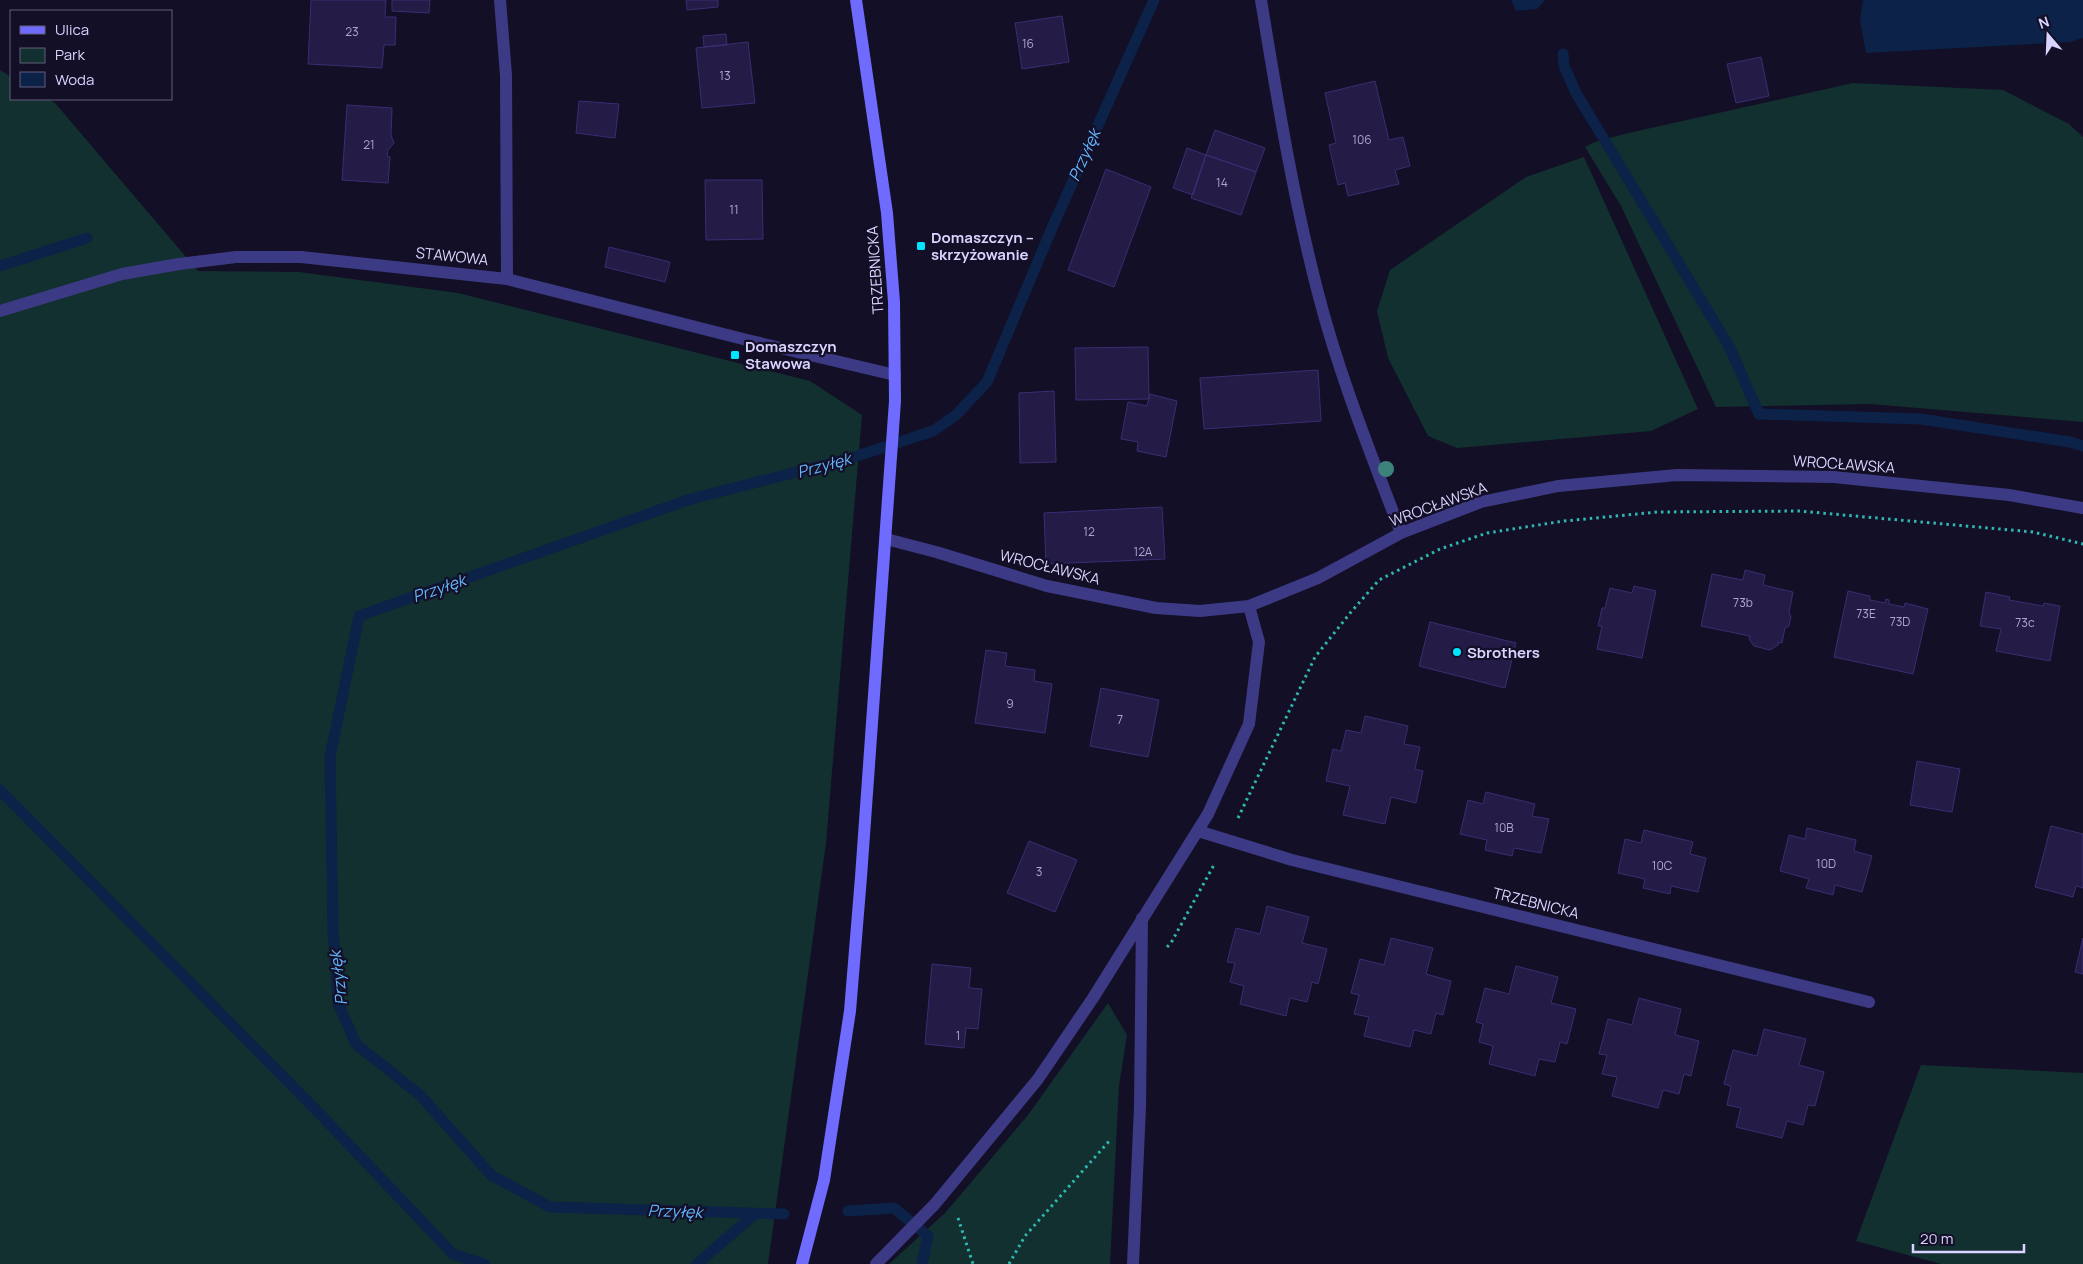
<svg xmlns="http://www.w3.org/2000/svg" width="2083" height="1264" font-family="Manrope,sans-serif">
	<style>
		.green { fill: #12302f }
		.water { fill: #0c2248 }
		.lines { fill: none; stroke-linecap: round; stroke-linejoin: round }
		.stream { stroke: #0c2248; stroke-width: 11 }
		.building { fill: #241b47; stroke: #3b2d73 }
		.path { stroke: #2fb8b0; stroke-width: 3; stroke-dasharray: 2.5 4; stroke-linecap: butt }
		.street { stroke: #3d3a85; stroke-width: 12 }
		.secondary { stroke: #6f6bff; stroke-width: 12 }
		.tree { fill: #3d827b }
		.poi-dot { fill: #00e5ff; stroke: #130f26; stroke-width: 2 }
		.labels { text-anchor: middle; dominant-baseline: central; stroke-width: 4.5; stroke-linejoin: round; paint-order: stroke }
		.number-label { font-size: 12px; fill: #aca6d1 }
		.poi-label { font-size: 15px; font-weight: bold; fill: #d9d4ff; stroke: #130f26; text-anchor: start }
		.street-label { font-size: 15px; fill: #d9d4ff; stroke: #130f26 }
		.water-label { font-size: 16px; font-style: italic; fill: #62b6ff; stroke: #130f26 }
	</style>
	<rect width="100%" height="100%" fill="#130f26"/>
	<path class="green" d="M0 70 11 77V99H49L55 103 198 271 299 272 458 293 810 381 862 415 826 843 768 1264H0Z
		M1853 83 2003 90 2069 124 2083 137V422L1870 404 1716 407 1621 206 1585 147 1597 141 1633 132Z
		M1584 157 1698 409 1651 431 1457 448 1428 436 1388 358 1377 311 1390 270 1526 177Z
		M1108 1003 1127 1035 1119 1086 1110 1264H889L945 1213 1028 1115Z
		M1921 1065 2083 1073V1264H1941L1856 1241Z"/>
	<path class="water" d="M1511 0H1545L1537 9 1516 11Z
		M1863 0H2083V38L2070 42 1866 53 1860 20Z"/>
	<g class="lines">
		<path class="stream" d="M1563 54 1564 66 1576 93 1729 346 1759 414 1921 419 2070 442 2083 446
			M0 266 87 238
			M0 790 318 1112 453 1254 484 1264
			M848 1211 894 1208 928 1236 922 1264
			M784 1214 550 1207 491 1175 420 1095 356 1044 338 1003 333 931 330 757 359 616 691 499 851 458 933 431 956 415 987 382 1052 228 1154 0
			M697 1264 756 1213"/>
	</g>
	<path class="building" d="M311 0H386L385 17H396L395 45H384L382 68 308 64Z
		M392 0H430L429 13 392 11Z
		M686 0H718V7L687 10Z
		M1062 16 1069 62 1022 69 1015 23Z
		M726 34 727 45 704 47 703 36Z
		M748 42 755 103 702 108 696 48Z
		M1761 57 1769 96 1736 103 1727 64Z
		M1375 81 1389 140 1403 137 1410 166 1395 170 1399 184 1348 196 1345 183 1338 185 1329 145 1336 143 1325 93Z
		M579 101 619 104 615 138 576 133Z
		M347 105 392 108 391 135 394 143 388 150 387 156 390 157 388 183 342 180Z
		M1215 130 1265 148 1256 172 1206 155Z
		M1187 148 1206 155 1193 195 1173 188Z
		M1206 155 1256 172 1241 215 1191 198Z
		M1106 169 1151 187 1114 287 1068 270Z
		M705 180H762L763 239 706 240Z
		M609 247 670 262 665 282 605 267Z
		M1148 347 1149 399 1076 400 1075 348Z
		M1318 370 1321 421 1204 429 1200 378Z
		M1054 391 1056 462 1020 463 1019 393Z
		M1150 394 1177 401 1166 457 1137 451 1138 442 1121 439 1128 402 1147 406Z
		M1162 507 1165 559 1046 564 1044 513Z
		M1745 570 1765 575 1763 585 1793 592 1789 613 1791 616 1789 626 1785 628 1782 643 1779 642 1778 645 1770 650 1754 646 1749 639 1750 636 1701 626 1712 574 1743 580Z
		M1634 586 1656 591 1642 658 1597 649 1602 626H1598L1602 608H1605L1610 588 1632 593Z
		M1848 591 1870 596V600L1885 603 1886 599 1889 600V604L1904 607 1905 603 1928 609 1913 674 1834 657Z
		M1986 592 2010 597 2009 600 2043 606 2044 603 2060 606 2050 661 1996 651 2001 629 1980 626Z
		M1430 622 1516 643 1505 688 1419 666Z
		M986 650 1007 653 1005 666 1035 670 1034 681 1052 684 1045 733 975 723Z
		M1101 688 1159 700 1148 757 1090 746Z
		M1365 716 1408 726 1404 744 1420 747 1415 769 1423 771 1416 803 1391 797 1385 824 1343 815 1350 786 1326 781 1333 749 1341 751 1346 730 1361 733Z
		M1917 761 1960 769 1952 812 1910 805Z
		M1486 792 1535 804 1532 816 1549 819 1541 853 1514 848 1512 856 1485 850 1487 840 1460 834 1468 800 1483 804Z
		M2051 826 2083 834V888L2076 886 2073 897 2035 887Z
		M1807 828 1856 840 1854 851 1872 856 1862 892 1835 885 1833 895 1806 888 1809 879 1780 871 1789 835 1805 839Z
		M1644 830 1693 842 1690 854 1706 858 1698 892 1671 886 1670 894 1643 888 1645 879 1618 873 1625 839 1641 843Z
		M1029 841 1077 860 1055 912 1007 893Z
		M1267 906 1309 917 1302 943 1327 949 1318 984 1312 982 1307 1002 1290 998 1286 1016 1240 1004 1244 986 1230 982 1235 963 1227 962 1236 928 1260 934Z
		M1391 938 1433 948 1426 974 1451 981 1443 1015 1436 1013 1431 1034 1414 1030 1410 1047 1364 1036 1369 1017 1354 1014 1359 995 1351 993 1360 959 1384 965Z
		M2083 938V974L2075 972Z
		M932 964 971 968 969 988 982 989 978 1029 966 1028 964 1048 925 1044Z
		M1516 966 1558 977 1551 1003 1576 1009 1567 1044 1560 1042 1555 1062 1539 1059 1535 1076 1489 1064 1493 1046 1479 1042 1483 1024 1476 1022 1485 988 1509 994Z
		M1639 998 1681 1009 1675 1035 1699 1041 1691 1076 1684 1074 1679 1094 1663 1090 1658 1108 1612 1096 1617 1077 1602 1074 1607 1055 1599 1054 1608 1019 1632 1025Z
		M1764 1029 1806 1039 1799 1065 1824 1072 1815 1106 1808 1105 1803 1125 1787 1121 1782 1138 1736 1127 1741 1108 1727 1105 1731 1086 1724 1084 1733 1050 1757 1056Z"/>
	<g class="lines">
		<path class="path" d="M1238 818 1315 657 1351 612 1379 580 1440 549 1487 533 1564 521 1658 512 1799 511 2033 532 2083 544
			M1167 947 1171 943 1215 863
			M958 1218 973 1264
			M1009 1264 1025 1236 1111 1139"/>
		<path class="street" d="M500 0 506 75 507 279
			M1261 0C1277 98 1293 197 1318 293 1339 375 1371 454 1401 533
			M0 311 122 274 179 264 236 257H301L507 279 747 340 895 375
			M886 539 936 552 1047 586 1156 608 1200 611 1249 606 1318 578 1401 533 1481 502 1558 486 1677 475 1834 477 2009 495 2083 508
			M1198 831 1292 860 1869 1002
			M876 1264 935 1204 1038 1079 1093 998 1208 814 1249 724 1259 642 1249 606
			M1133 1264 1140 1107 1142 918"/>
		<path class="secondary" d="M802 1264 824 1180 850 1011 861 877 895 401 894 302 887 213 856 0"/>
	</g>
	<circle class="tree" cx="1386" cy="469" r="8"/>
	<g class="poi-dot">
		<rect x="916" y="241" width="10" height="10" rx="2.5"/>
		<rect x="730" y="350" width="10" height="10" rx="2.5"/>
		<circle cx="1457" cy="652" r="5"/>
	</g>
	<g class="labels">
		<g class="number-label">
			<text x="352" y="31">23</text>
			<text x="1028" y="43">16</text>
			<text x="725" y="75">13</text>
			<text x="1362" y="139">106</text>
			<text x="369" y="144">21</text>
			<text x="1222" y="182">14</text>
			<text x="734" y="209">11</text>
			<text x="1089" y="531">12</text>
			<text x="1143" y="551">12A</text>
			<text x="1743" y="602">73b</text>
			<text x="1866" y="613">73E</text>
			<text x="1900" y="621">73D</text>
			<text x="2025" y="622">73c</text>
			<text x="1010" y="703">9</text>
			<text x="1120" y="719">7</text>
			<text x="1504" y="827">10B</text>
			<text x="1826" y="863">10D</text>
			<text x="1662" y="865">10C</text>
			<text x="1039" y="871">3</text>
			<text x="958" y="1035">1</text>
		</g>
		<g class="poi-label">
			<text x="931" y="237">Domaszczyn –<tspan x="931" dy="17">skrzyżowanie</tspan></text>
			<text x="745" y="346">Domaszczyn<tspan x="745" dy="17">Stawowa</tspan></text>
			<text x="1467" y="652">Sbrothers</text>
		</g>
		<g class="street-label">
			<text transform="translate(452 256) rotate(6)">STAWOWA</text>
			<text transform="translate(875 270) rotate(-94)">TRZEBNICKA</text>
			<text transform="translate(1844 464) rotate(4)">WROCŁAWSKA</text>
			<text transform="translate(1438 504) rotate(-20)">WROCŁAWSKA</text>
			<text transform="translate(1050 567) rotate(14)">WROCŁAWSKA</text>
			<text transform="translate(1536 903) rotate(14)">TRZEBNICKA</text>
		</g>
		<g class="water-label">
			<text transform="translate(1084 155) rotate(-66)">Przyłęk</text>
			<text transform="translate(824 465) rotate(-15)">Przyłęk</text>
			<text transform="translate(439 588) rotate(-19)">Przyłęk</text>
			<text transform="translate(338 978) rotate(-97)">Przyłęk</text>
			<text transform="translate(675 1211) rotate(2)">Przyłęk</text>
		</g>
	</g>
	<rect x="10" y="10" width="162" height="90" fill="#130f26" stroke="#625e7d"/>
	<rect x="20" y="26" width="25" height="8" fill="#6f6bff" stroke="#625e7d"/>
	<text x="55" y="35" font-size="15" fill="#d9d4ff">Ulica</text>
	<rect x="20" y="48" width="25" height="15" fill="#12302f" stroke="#625e7d"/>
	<text x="55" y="60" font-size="15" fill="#d9d4ff">Park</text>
	<rect x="20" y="72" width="25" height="15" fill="#0c2248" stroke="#625e7d"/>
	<text x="55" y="85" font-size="15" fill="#d9d4ff">Woda</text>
	<g transform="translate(2048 35) rotate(341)" stroke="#130f26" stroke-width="4" paint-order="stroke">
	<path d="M0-4L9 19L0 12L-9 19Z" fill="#d9d4ff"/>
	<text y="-8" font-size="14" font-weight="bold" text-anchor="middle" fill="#d9d4ff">N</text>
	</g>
	<path d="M1913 1244v8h111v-8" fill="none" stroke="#d9d4ff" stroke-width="2.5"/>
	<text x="1920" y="1244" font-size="15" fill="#d9d4ff" stroke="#130f26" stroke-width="4" paint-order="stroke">20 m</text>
</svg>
